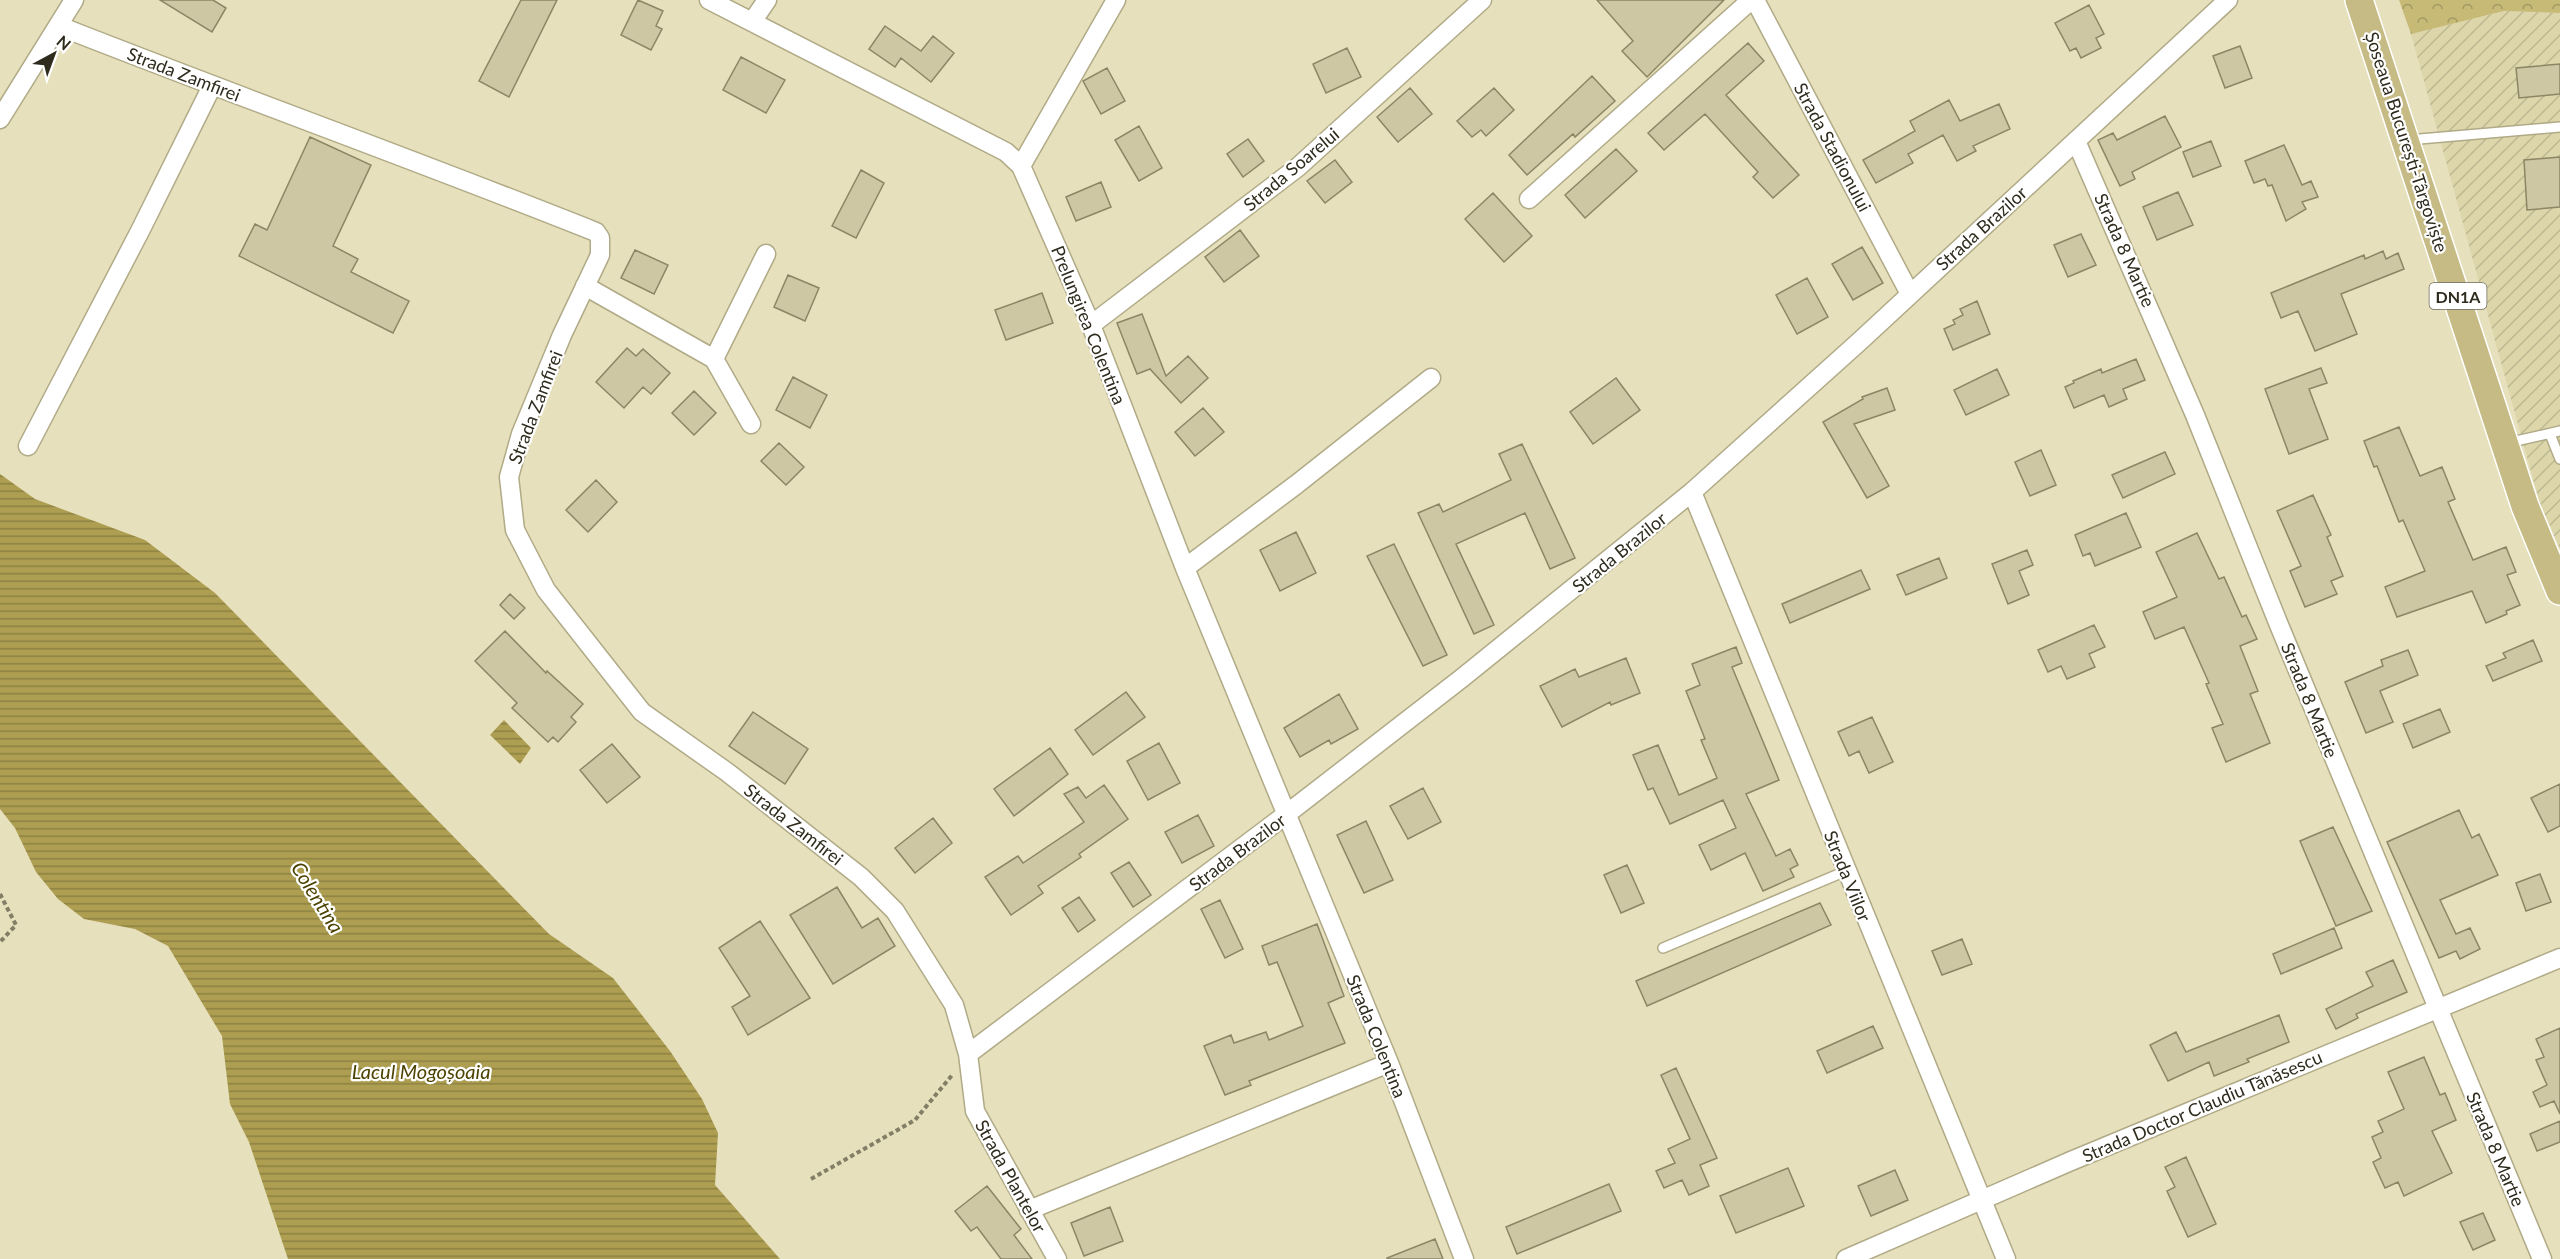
<svg xmlns="http://www.w3.org/2000/svg" width="2560" height="1259" font-family="Lato,sans-serif">
	<style>
		.industrial { fill: url(#industrial-furrows) }
		.forest { fill: url(#forest-crowns) }
		.water { fill: url(#water-rules) }
		.building { fill: #cdc7a3; stroke: #8c8665; stroke-width: 1.5 }
		.lines { fill: none; stroke-linecap: round; stroke-linejoin: round }
		.lane-casing { stroke: #b0aa87; stroke-width: 12 }
		.street-casing { stroke: #b0aa87; stroke-width: 21 }
		.primary-casing { stroke: #fff; stroke-width: 30 }
		.path { stroke: #837f66; stroke-width: 4; stroke-dasharray: 4.5 3; stroke-linecap: butt }
		.lane { stroke: #fff; stroke-width: 9 }
		.street { stroke: #fff; stroke-width: 18 }
		.primary { stroke: #c6bb84; stroke-width: 27 }
		.labels { text-anchor: middle; dominant-baseline: central; stroke-width: 4.5; stroke-linejoin: round; paint-order: stroke }
		.shield { fill: #fff; stroke: #6d6b62; stroke-width: 1.5 }
		.shield-label { font-size: 16px; font-weight: bold; fill: #2f2c1e }
		.street-label { font-size: 18px; fill: #2f2c1e; stroke: #fff }
		.water-label { font-size: 20px; font-style: italic; fill: #4d4200; stroke: #fff }
	</style>
	<defs>
		<pattern id="industrial-furrows" width="10" height="10" patternUnits="userSpaceOnUse" patternTransform="scale(1.5)"><rect width="10" height="10" fill="#ddd6aa"/><path d="M-1 1l2-2M0 10L10 0M9 11l2-2" fill="none" stroke="#beb892"/></pattern>
		<pattern id="forest-crowns" width="20" height="18" patternUnits="userSpaceOnUse" patternTransform="scale(1.5)"><rect width="20" height="18" fill="#c7ba77"/><path d="M2 6a3 3 0 1 1 6 0M12 15a3 3 0 1 1 6 0" fill="none" stroke="#a29761"/></pattern>
		<pattern id="water-rules" width="6" height="5" patternUnits="userSpaceOnUse" patternTransform="scale(1.5)"><rect width="6" height="5" fill="#ad9e51"/><path d="M0 2.5h6" fill="none" stroke="#8d8143"/></pattern>
	</defs>
	<rect width="100%" height="100%" fill="#e7e0bc"/>
	<path class="industrial" d="M2504 11 2560 13V549L2539 501 2411 34Z"/>
	<path class="forest" d="M2399 0H2560V13L2504 11 2411 34Z"/>
	<path class="water" d="M0 474 35 499 145 540 215 593 549 934 613 978 670 1051 702 1099 718 1133 715 1185 780 1259H288L249 1142 230 1104 222 1036 168 946 135 929 84 919 58 899 36 872 15 828 0 809Z
		M504 720 531 748 520 764 490 735Z"/>
	<path class="building" d="M160 0H213L226 8 212 32Z
		M521 0H557L509 97 479 81Z
		M638 0 663 11 656 26 662 29 651 50 621 35Z
		M1597 0H1724L1647 77 1622 51 1633 41Z
		M2089 5 2104 34 2096 38 2101 48 2081 58 2076 48 2070 51 2055 23Z
		M885 26 921 51 933 36 954 53 931 82 901 58 895 67 869 49Z
		M1748 43 1764 61 1726 95 1799 175 1773 198 1753 177 1758 172 1705 114 1664 150 1648 133Z
		M2240 46 2252 78 2225 88 2213 56Z
		M1347 48 1361 77 1326 93 1313 64Z
		M741 57 785 80 766 113 723 90Z
		M2560 64V94L2519 98 2516 68Z
		M1107 68 1125 101 1101 114 1083 81Z
		M1592 76 1615 101 1575 137 1573 134 1527 175 1509 155Z
		M1410 88 1432 114 1398 142 1377 117Z
		M1494 88 1514 110 1486 136 1481 130 1472 137 1457 121Z
		M1949 100 1960 121 1999 104 2010 129 1973 146 1976 151 1957 161 1943 135 1908 154 1913 163 1876 183 1863 160 1915 131 1910 121Z
		M2165 116 2181 147 2132 172 2135 179 2120 186 2098 140 2113 133 2117 140Z
		M1139 126 1162 168 1139 181 1115 140Z
		M310 137 371 165 333 246 358 259 351 272 409 301 393 333 239 256 255 224 267 230Z
		M1248 139 1264 161 1243 177 1227 154Z
		M2211 141 2221 166 2193 177 2183 152Z
		M2284 145 2302 185 2311 181 2318 197 2302 202 2306 209 2286 221 2272 185 2268 186 2265 179 2254 183 2245 161Z
		M1616 149 1637 171 1585 218 1565 195Z
		M2560 157V207L2527 210 2524 160Z
		M1335 160 1352 182 1325 203 1307 181Z
		M861 170 884 183 856 238 832 226Z
		M1101 182 1111 207 1076 221 1066 197Z
		M2178 192 2193 225 2157 240 2143 207Z
		M1493 193 1532 236 1504 262 1465 219Z
		M1240 230 1259 256 1224 282 1205 257Z
		M2081 234 2096 265 2068 277 2054 245Z
		M1862 247 1883 283 1853 300 1832 264Z
		M635 250 668 265 654 294 621 278Z
		M2383 251 2386 259 2398 253 2404 269 2341 294 2357 334 2315 351 2298 311 2281 318 2271 293 2364 255 2365 259Z
		M788 275 819 288 805 321 774 307Z
		M1807 278 1828 317 1797 334 1776 295Z
		M1042 293 1053 323 1006 340 995 310Z
		M1977 301 1990 334 1953 350 1944 329 1955 324 1953 320 1963 315 1960 309Z
		M1142 314 1166 376 1188 356 1208 378 1181 403 1150 369 1137 374 1117 323Z
		M627 348 636 356 643 349 670 373 651 394 643 387 624 408 596 382Z
		M2136 359 2145 380 2123 389 2127 399 2109 407 2104 395 2074 408 2065 387 2074 383 2073 381 2101 369 2102 373Z
		M2321 368 2327 383 2309 389 2328 439 2289 454 2265 389Z
		M1997 369 2009 395 1966 415 1954 390Z
		M793 377 827 395 810 428 776 410Z
		M1616 378 1640 410 1593 444 1570 412Z
		M1887 388 1895 410 1854 424 1889 486 1867 498 1823 422 1863 399 1862 397Z
		M694 391 716 413 694 435 672 413Z
		M1203 408 1224 432 1195 456 1175 432Z
		M2399 427 2420 476 2442 467 2455 499 2448 502 2473 560 2506 547 2516 572 2507 575 2520 605 2506 611 2507 614 2486 623 2472 591 2397 617 2385 587 2425 571 2403 520 2399 522 2377 466 2374 467 2364 441Z
		M779 443 804 467 786 485 761 461Z
		M1522 444 1575 558 1550 569 1525 513 1456 544 1494 625 1474 634 1418 513 1439 504 1443 512 1511 480 1499 454Z
		M2041 450 2056 485 2030 496 2015 462Z
		M2165 452 2175 474 2123 498 2112 475Z
		M596 480 617 502 588 532 566 510Z
		M2313 495 2331 535 2327 537 2343 576 2331 581 2337 594 2305 607 2290 571 2301 566 2277 511Z
		M2126 513 2141 547 2095 566 2090 553 2083 556 2075 535Z
		M1296 532 1316 573 1280 591 1260 550Z
		M2197 533 2219 579 2224 577 2242 617 2246 615 2257 639 2240 646 2258 691 2250 694 2270 743 2226 762 2212 728 2223 724 2206 684 2209 683 2184 627 2155 639 2143 612 2177 597 2156 552Z
		M1394 544 1447 655 1423 666 1367 556Z
		M2027 550 2033 565 2019 571 2029 595 2008 604 1992 564Z
		M1939 558 1947 578 1906 595 1897 575Z
		M1861 570 1870 589 1790 623 1782 604Z
		M510 594 525 608 514 619 500 605Z
		M2094 625 2105 647 2089 654 2095 667 2067 679 2061 666 2048 672 2038 650Z
		M505 631 546 673 547 671 583 704 571 717 576 722 558 742 553 737 548 742 512 708 517 703 475 661Z
		M2533 640 2542 661 2493 681 2486 666 2506 658 2503 653Z
		M1736 647 1742 663 1732 667 1779 780 1746 794 1776 856 1790 849 1798 865 1790 869 1794 877 1763 891 1745 853 1711 870 1699 845 1736 828 1723 800 1670 824 1653 788 1648 790 1633 755 1658 745 1679 795 1717 778 1701 740 1705 739 1686 691 1700 685 1692 664Z
		M2408 650 2418 675 2380 691 2393 722 2366 733 2345 682 2383 666 2381 660Z
		M1626 658 1640 693 1611 705 1610 702 1562 727 1540 686 1575 669 1579 677Z
		M1126 692 1145 717 1093 755 1075 730Z
		M1339 694 1358 729 1331 744 1329 740 1300 757 1284 728Z
		M2440 709 2450 732 2413 748 2403 724Z
		M753 712 808 749 785 784 729 746Z
		M1872 717 1893 762 1869 773 1859 751 1849 756 1838 732Z
		M1159 743 1180 783 1148 800 1127 761Z
		M612 744 640 777 607 803 580 770Z
		M1050 748 1068 774 1014 816 994 789Z
		M2560 784V826L2548 832 2531 798Z
		M1104 785 1128 819 1079 854 1081 857 1038 886 1043 893 1011 915 985 877 1018 856 1023 863 1084 822 1064 794 1078 787 1086 798Z
		M1423 788 1441 822 1408 839 1390 806Z
		M2459 810 2472 838 2479 834 2498 875 2440 900 2456 934 2470 928 2480 949 2460 959 2456 951 2439 958 2387 842Z
		M1198 815 1214 846 1182 863 1165 832Z
		M933 818 952 843 915 873 895 848Z
		M1366 821 1393 880 1364 893 1337 835Z
		M2333 827 2372 911 2336 926 2300 841Z
		M1129 862 1151 895 1133 907 1111 873Z
		M1627 865 1644 903 1621 913 1604 875Z
		M2540 874 2551 902 2526 911 2516 883Z
		M837 887 862 928 878 918 895 946 833 984 790 915Z
		M1079 897 1095 920 1078 932 1062 908Z
		M1220 900 1243 949 1225 958 1201 909Z
		M1820 903 1831 925 1647 1006 1636 981Z
		M760 921 810 998 748 1035 732 1007 750 996 719 948Z
		M1317 924 1344 996 1328 1003 1345 1043 1249 1081 1251 1085 1225 1095 1204 1046 1231 1035 1234 1043 1266 1032 1269 1040 1303 1026 1277 962 1269 965 1262 946Z
		M2334 928 2342 948 2281 974 2273 954Z
		M1962 939 1972 964 1942 975 1932 951Z
		M2393 960 2407 992 2356 1014 2358 1018 2336 1029 2326 1009 2373 986 2366 972Z
		M2279 1015 2289 1042 2247 1059 2249 1062 2214 1076 2209 1062 2168 1081 2150 1045 2176 1032 2186 1052Z
		M1873 1026 1883 1048 1827 1073 1817 1051Z
		M2560 1028V1114L2554 1101 2540 1107 2533 1092 2547 1085 2536 1060 2544 1057 2536 1039Z
		M2424 1057 2440 1095 2445 1093 2456 1120 2432 1131 2452 1173 2404 1196 2398 1182 2385 1188 2373 1162 2381 1158 2372 1137 2383 1132 2378 1121 2404 1109 2388 1072Z
		M1676 1068 1717 1158 1700 1165 1709 1186 1689 1195 1682 1180 1664 1188 1656 1171 1675 1163 1668 1149 1690 1139 1661 1075Z
		M2560 1121V1142L2537 1151 2530 1134Z
		M2186 1157 2216 1224 2188 1237 2167 1191 2175 1187 2165 1167Z
		M1788 1168 1804 1206 1736 1233 1720 1196Z
		M1895 1170 1908 1200 1871 1216 1858 1186Z
		M1609 1184 1621 1211 1517 1254 1506 1227Z
		M987 1186 1021 1229 1014 1235 1032 1259H1001L977 1227 971 1231 955 1211Z
		M1110 1207 1123 1241 1084 1256 1071 1223Z
		M2483 1213 2495 1240 2473 1250 2460 1222Z
		M1435 1239 1443 1259H1387V1258Z"/>
	<g class="lines">
		<g class="lane-casing">
			<path id="lane" d="M2408 140 2560 127
				M2550 434 2560 459
				M2507 443 2560 431
				M1663 948 1846 871"/>
		</g>
		<g class="street-casing">
			<path id="street" d="M709 0 1006 152 1021 166 1091 325 1185 568 1389 1063 1464 1259
				M1755 0 1910 294
				M752 22 767 0
				M59 26C237 96 418 161 596 232L600 238V255L562 335 521 434 509 477 515 530 546 590 642 712 727 772 861 877 895 911 954 1005 968 1054 975 1111 1057 1259
				M0 119 74 0
				M2076 141 2195 415 2279 625 2542 1259
				M1021 166 1116 0
				M1529 199 1751 0
				M585 286 714 359 751 424
				M1091 325 1298 167 1482 0
				M714 359 766 254
				M28 446 140 231 212 86
				M1692 492 2006 1259
				M1185 568 1297 484 1431 378
				M968 1054 1288 813 1462 678 1692 492 1860 341 2228 0
				M1029 1210 1389 1063
				M1846 1259 2071 1161 2560 958"/>
		</g>
		<g class="primary-casing">
			<path id="primary" d="M2359 0 2525 506 2560 591"/>
		</g>
		<path class="path" d="M0 894 16 925 0 942
			M811 1179 915 1120 953 1074"/>
		<use href="#lane" class="lane"/>
		<use href="#street" class="street"/>
		<use href="#primary" class="primary"/>
	</g>
	<g class="labels">
		<rect class="shield" x="2429.5" y="283" width="57" height="26" rx="4.5"/>
		<g class="shield-label">
			<text x="2458" y="296">DN1A</text>
		</g>
		<g class="street-label">
			<text transform="translate(184 74) rotate(21)">Strada Zamfirei</text>
			<text transform="translate(2407 142) rotate(72)">Șoseaua București-Târgoviște</text>
			<text transform="translate(1833 147) rotate(62)">Strada Stadionului</text>
			<text transform="translate(1291 169) rotate(-40)">Strada Soarelui</text>
			<text transform="translate(1981 228) rotate(-42)">Strada Brazilor</text>
			<text transform="translate(2125 250) rotate(66)">Strada 8 Martie</text>
			<text transform="translate(1089 325) rotate(68)">Prelungirea Colentina</text>
			<text transform="translate(535 407) rotate(-69)">Strada Zamfirei</text>
			<text transform="translate(1619 552) rotate(-39)">Strada Brazilor</text>
			<text transform="translate(2310 700) rotate(68)">Strada 8 Martie</text>
			<text transform="translate(794 824) rotate(38)">Strada Zamfirei</text>
			<text transform="translate(1237 852) rotate(-37)">Strada Brazilor</text>
			<text transform="translate(1848 876) rotate(68)">Strada Viilor</text>
			<text transform="translate(1377 1036) rotate(68)">Strada Colentina</text>
			<text transform="translate(2202 1106) rotate(-23)">Strada Doctor Claudiu Tănăsescu</text>
			<text transform="translate(2496 1149) rotate(67)">Strada 8 Martie</text>
			<text transform="translate(1011 1176) rotate(61)">Strada Plantelor</text>
		</g>
		<g class="water-label">
			<text transform="translate(318 897) rotate(58)">Colentina</text>
			<text x="421" y="1071">Lacul Mogoșoaia</text>
		</g>
	</g>
	<g transform="translate(54 54) rotate(41)" stroke="#ffffff" stroke-width="4.5" paint-order="stroke">
	<path d="M0-4.5L10 22L0 15L-10 22Z" fill="#2f2c1e"/>
	<text y="-9" font-size="16" font-weight="bold" text-anchor="middle" fill="#2f2c1e">N</text>
	</g>
</svg>
